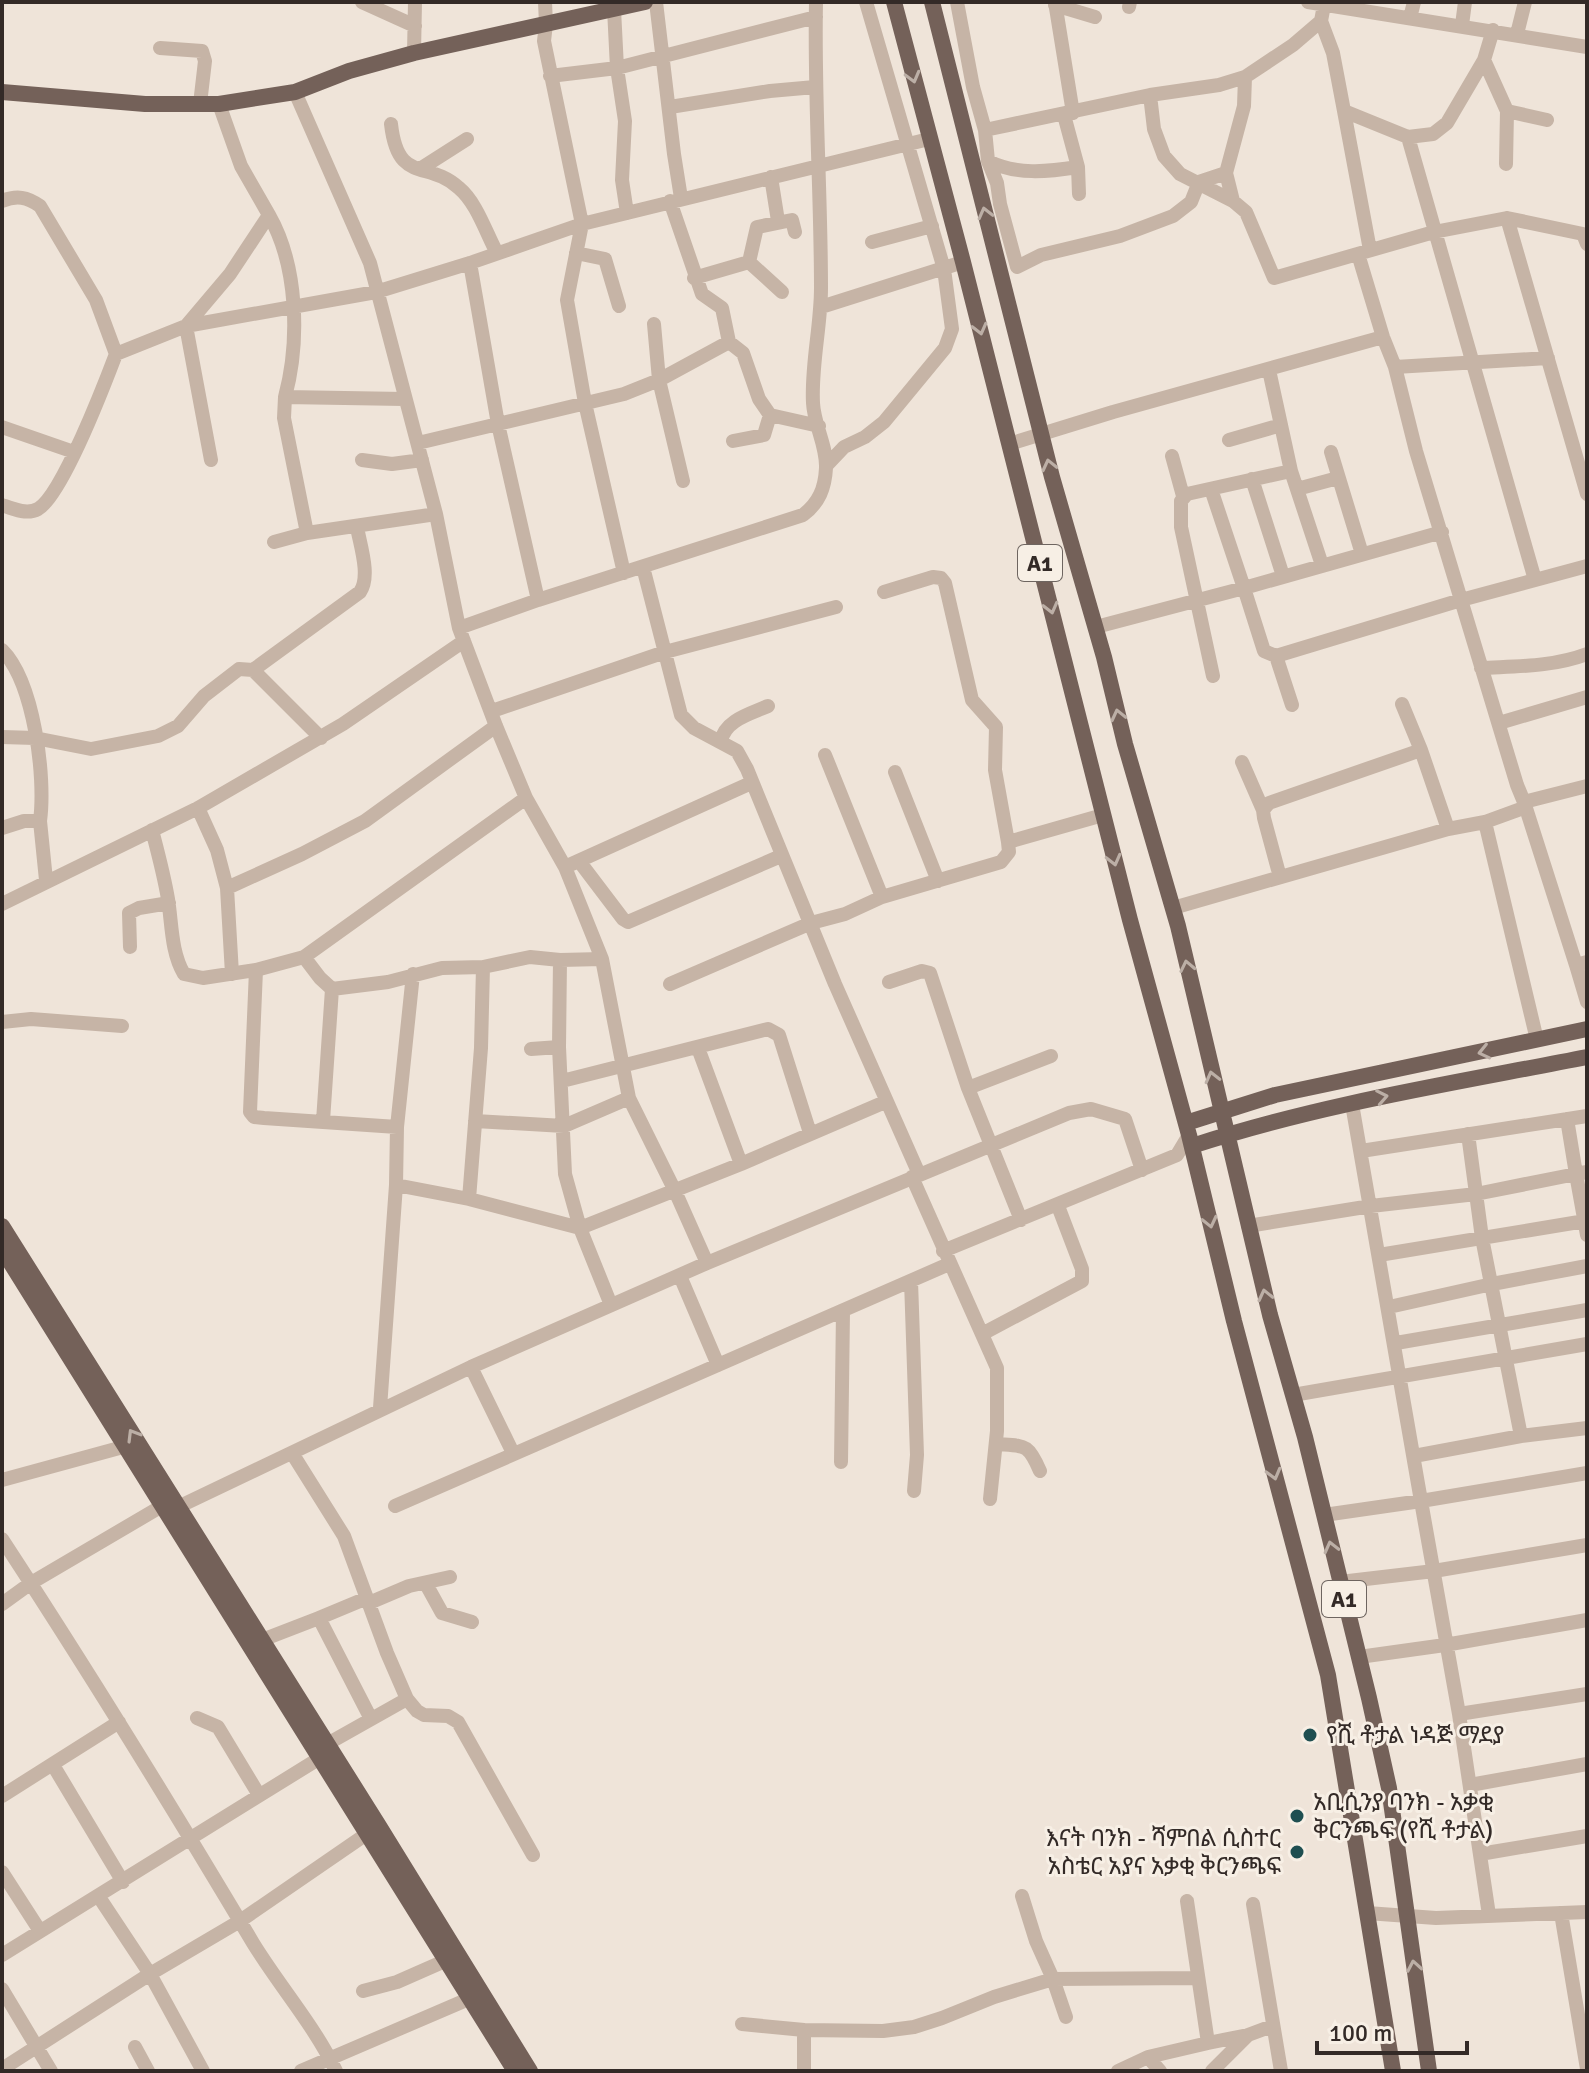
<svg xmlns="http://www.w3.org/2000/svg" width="1589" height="2073" font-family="Signika,'Noto Sans Ethiopic',sans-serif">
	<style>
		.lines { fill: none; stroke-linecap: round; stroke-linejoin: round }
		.minor { stroke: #c6b4a6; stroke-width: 14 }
		.major { stroke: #746159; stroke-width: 16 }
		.oneway { stroke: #bcafa6 }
		.poi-dot { fill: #1f4f51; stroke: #f7efe5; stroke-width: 3 }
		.labels { text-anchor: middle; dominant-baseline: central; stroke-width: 6; stroke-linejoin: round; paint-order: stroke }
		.shield { fill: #f7efe5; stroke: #6e6560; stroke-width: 2 }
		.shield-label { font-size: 22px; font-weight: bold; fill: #332a27 }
		.poi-label { font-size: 24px; fill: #332a27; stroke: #f7efe5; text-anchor: start }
	</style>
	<rect width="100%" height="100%" fill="#efe4d9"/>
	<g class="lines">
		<path class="minor" d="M362 2 415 26
			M545 2 546 24 544 41 582 224 567 300 585 403 624 573
			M656 2 674 154 681 198
			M957 2 973 87 985 130 988 161 997 183 1000 204 1017 267 1041 255 1120 236 1173 216 1191 202 1199 182 1226 173
			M1055 2 1073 113
			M1308 2 1587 47
			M1055 5 1095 17
			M1324 5 1321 21 1333 53 1344 111 1408 137 1535 580
			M1129 7 1130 2
			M614 9 617 68 625 121 622 180 627 213
			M1410 18 1414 2
			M1462 25 1465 2
			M1517 34 1525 2
			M160 48 202 51 205 61 200 104
			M414 53 415 2
			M1484 60 1507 111 1506 164
			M550 76 617 68 816 17
			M295 92 370 263 436 514 459 628 496 726 526 798 304 957 256 970 250 1112 254 1117 264 1118 397 1127
			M1150 95 1154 129 1164 156 1180 174 1233 201 1246 212 1274 278 1434 232 1507 218 1587 494
			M670 107 770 91 815 87
			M1344 111 1370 250
			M1507 111 1547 120
			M1064 115 1078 167 1079 194
			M391 124C398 185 427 159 459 188 477 203 486 233 497 253
			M985 130 1150 95 1219 85 1245 77 1293 45 1321 21
			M1408 137 1433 134 1447 123 1484 60 1493 30
			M988 161C1016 175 1047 172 1078 167
			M420 169 467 139
			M771 177 778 221
			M2 201C17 195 27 197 40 206L96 300 116 354C105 383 62 495 38 509 27 515 13 509 2 505
			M670 201 702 294 722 308 729 342
			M1233 201 1226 173 1244 106 1245 77
			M269 215C298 266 300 341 285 397
			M1507 218 1583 234 1587 244
			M872 242 932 226
			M576 253 605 259 619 306
			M1358 254 1383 337 1395 367 1416 451 1517 785 1524 802 1576 965
			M749 262 757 227 792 220 795 232
			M749 262 782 292
			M470 263 498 424 538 600
			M694 278 749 262
			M821 307 963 262
			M654 324 659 380 683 481
			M116 354 186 326 376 292 470 263 582 224 929 139
			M1395 367 1548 358
			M1269 370 1291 471 1322 565
			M404 399 285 397 284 418 307 533 436 514
			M2 427 74 452
			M1229 440 1281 425
			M733 441 764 435 770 415
			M418 443 624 394 659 380 729 342 743 353 759 399 770 415 819 426
			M1009 444 1113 412 1383 337
			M1331 452 1362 554
			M1172 456 1183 496
			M211 460 186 326 230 274 269 215 241 166 219 104
			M362 460 392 464 422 460
			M826 466 844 447 865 437 884 422 945 348 952 329 944 269 866 2
			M1252 479 1283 576
			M1297 489 1338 478
			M1442 532 1244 588 1264 651 1276 656 1461 600 1587 566
			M274 542 307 533
			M643 567 681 715 694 728 737 751 747 769 835 984 919 1174
			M884 592 933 577 941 578 945 583 972 700 996 727 995 770 1008 842
			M1096 627 1244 588 1211 489
			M459 628 538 600 803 515C819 503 825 488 826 468 827 446 814 425 813 403 811 365 821 326 821 288 821 192 814 98 816 2
			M2 650C34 682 46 777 40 821
			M1276 656 1292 705
			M1481 668C1518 666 1552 667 1587 654
			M1213 676 1181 527V501L1187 494 1291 471
			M1402 704 1421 750
			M492 711 665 652 836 607
			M1499 723 1587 697
			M2 737 35 738 91 749 158 736 178 726 204 696 239 669 253 670
			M321 738 253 670 360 592C371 576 360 545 357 527
			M721 741C725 720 750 714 768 706
			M825 755 882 897
			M1242 762 1263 810
			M895 772 938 881
			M526 798 565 867 602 959
			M1524 802 1587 786
			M198 808 217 850 227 888 302 854 365 821 496 726
			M1485 822 1537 1040
			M2 828 24 821H40L46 880
			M152 830C158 853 164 875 168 899 172 924 171 952 184 974L203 978 256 970
			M579 861 623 919 628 922 781 856
			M565 867 751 783
			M1280 877 1264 818 1263 810 1269 803 1421 750 1448 829
			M227 888 232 974
			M2 904 198 808 343 724 464 641
			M1173 908 1448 829 1485 822 1526 807
			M130 947 129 913 139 908 169 903
			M304 957 320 978 332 989 323 1121
			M560 960 559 1047 565 1174 580 1228 611 1305
			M1587 962 1576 965 1587 1002
			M889 982 922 971 930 973 968 1088 1021 1220
			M670 984 811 923 845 914 882 897 1001 862 1009 852 1008 842 1103 815
			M332 989 388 982 442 968 483 967 530 957 560 960 602 959 629 1098 675 1191 707 1263
			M2 1022 31 1019 122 1026
			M698 1048 741 1164
			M531 1049 559 1047
			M562 1081 768 1029 779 1035 810 1133
			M968 1088 1051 1056
			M1567 1119 1576 1174 1587 1172
			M475 1121 564 1126 629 1098
			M1468 1134 1482 1238 1521 1436
			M1361 1151 1587 1116
			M912 1177 997 1368V1431L990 1499
			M396 1185 397 1127 413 974
			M469 1199 481 1048 483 967
			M1248 1226 1371 1206 1476 1194 1576 1174 1587 1235
			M943 1251 1177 1155 1189 1135
			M1379 1255 1585 1221
			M680 1276 718 1365
			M911 1281 917 1455 914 1491
			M1389 1307 1492 1284 1587 1266
			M982 1334 1082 1281V1269L1058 1206
			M1396 1343 1587 1310
			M471 1367 513 1453
			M1293 1395 1587 1344
			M380 1408 396 1185 469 1199 580 1228 741 1164 885 1102
			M996 1444C1025 1446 1028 1443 1040 1471
			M292 1453 344 1536 387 1653 407 1699 417 1711 424 1715 448 1716 458 1722 533 1855
			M1414 1456 1521 1436 1587 1428
			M841 1462 843 1311
			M2 1480 123 1447
			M395 1506 949 1264
			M178 1507 471 1367 707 1263 1069 1113 1091 1109 1125 1119 1142 1170
			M1324 1515 1421 1501 1352 1104
			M2 1539C89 1672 172 1807 253 1943 280 1987 314 2025 336 2071
			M1340 1582 1434 1571 1587 1545
			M426 1584 442 1613 472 1622
			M369 1603 409 1586 450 1577
			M2 1604 31 1583 162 1506
			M319 1618 367 1598
			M262 1640 319 1618 371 1719
			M1359 1657 1445 1645 1587 1620
			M1459 1714 1587 1694
			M197 1718 218 1727 259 1795
			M320 1748 407 1699
			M53 1765 123 1882
			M1470 1785 1587 1764
			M2 1796 119 1722
			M1480 1854 1587 1836
			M2 1872 40 1931
			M1022 1896 1036 1941 1053 1979 1198 1978
			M99 1897 150 1974 203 2071
			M1253 1904 1281 2071
			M1367 1913 1436 1918 1587 1912
			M1561 1913 1587 2069
			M1489 1915 1459 1714 1421 1501 1587 1473
			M2 1955 328 1753
			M2 1989 51 2071
			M363 1991 397 1982 447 1960
			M742 2024 804 2030V2071
			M804 2030 883 2031 914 2027 942 2018 994 1997 1053 1979 1066 2017
			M1208 2043 1248 2035 1272 2026
			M135 2047 148 2071
			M1148 2057 1160 2071
			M2 2069 150 1974 240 1921 368 1833
			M301 2071 471 1998
			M1118 2071 1148 2057 1208 2043 1187 1901
			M1212 2071 1248 2035"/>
		<path class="major" d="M894 2 963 262 1130 920 1189 1135 1234 1321 1328 1675 1393 2071
			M932 2 1052 477 1104 657 1125 744 1178 926 1270 1315 1305 1437 1369 1698 1389 1788 1429 2071
			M2 92 145 104H219L295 92 349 71 414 53 645 2
			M1186 1123 1275 1095 1587 1029
			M1192 1146C1320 1104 1455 1083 1587 1057
			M2 1226 379 1826 530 2071
			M2 1249 515 2071"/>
	</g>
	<defs><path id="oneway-chevron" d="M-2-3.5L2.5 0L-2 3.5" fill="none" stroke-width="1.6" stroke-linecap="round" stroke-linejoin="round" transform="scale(2)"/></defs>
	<g class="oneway">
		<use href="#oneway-chevron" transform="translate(913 77) rotate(75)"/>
		<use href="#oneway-chevron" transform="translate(985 213) rotate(-104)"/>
		<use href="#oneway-chevron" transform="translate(980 329) rotate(76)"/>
		<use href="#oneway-chevron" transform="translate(1049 465) rotate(-103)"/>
		<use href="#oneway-chevron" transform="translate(1051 608) rotate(76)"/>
		<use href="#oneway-chevron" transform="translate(1118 715) rotate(-103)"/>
		<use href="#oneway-chevron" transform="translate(1114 860) rotate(76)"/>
		<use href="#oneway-chevron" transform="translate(1187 966) rotate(-102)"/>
		<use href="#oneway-chevron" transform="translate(1484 1052) rotate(167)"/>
		<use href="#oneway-chevron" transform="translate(1212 1077) rotate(-104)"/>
		<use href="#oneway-chevron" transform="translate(1382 1097) rotate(-11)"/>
		<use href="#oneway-chevron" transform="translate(1210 1222) rotate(77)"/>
		<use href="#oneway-chevron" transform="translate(1265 1295) rotate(-103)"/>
		<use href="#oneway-chevron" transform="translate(133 1435) rotate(-121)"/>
		<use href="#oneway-chevron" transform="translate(1274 1474) rotate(75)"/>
		<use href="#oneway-chevron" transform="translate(1331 1547) rotate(-104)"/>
		<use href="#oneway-chevron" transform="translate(1414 1966) rotate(-100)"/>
	</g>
	<g class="poi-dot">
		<circle cx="1310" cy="1735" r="8"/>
		<circle cx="1297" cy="1816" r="8"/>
		<circle cx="1297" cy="1852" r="8"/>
	</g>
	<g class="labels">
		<g class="shield">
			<rect x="1018" y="545" width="44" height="36" rx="6"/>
			<rect x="1322" y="1581" width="44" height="36" rx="6"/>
		</g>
		<g class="shield-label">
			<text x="1040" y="563">A1</text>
			<text x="1344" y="1599">A1</text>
		</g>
		<g class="poi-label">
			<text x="1326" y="1735">የሺ ቶታል ነዳጅ ማደያ</text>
			<text x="1313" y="1802">አቢሲንያ ባንክ - አቃቂ<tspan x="1313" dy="28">ቅርንጫፍ (የሺ ቶታል)</tspan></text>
			<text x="1281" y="1838" text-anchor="end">እናት ባንክ - ሻምበል ሲስተር<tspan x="1281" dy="28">አስቴር አያና አቃቂ ቅርንጫፍ</tspan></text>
		</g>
	</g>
	<rect width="1589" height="2073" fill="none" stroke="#332a27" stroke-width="8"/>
	<path d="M1317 2041v12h150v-12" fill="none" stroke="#332a27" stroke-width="4"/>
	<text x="1329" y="2041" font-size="24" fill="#332a27" stroke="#f7efe5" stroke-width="6" paint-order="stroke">100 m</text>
</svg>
